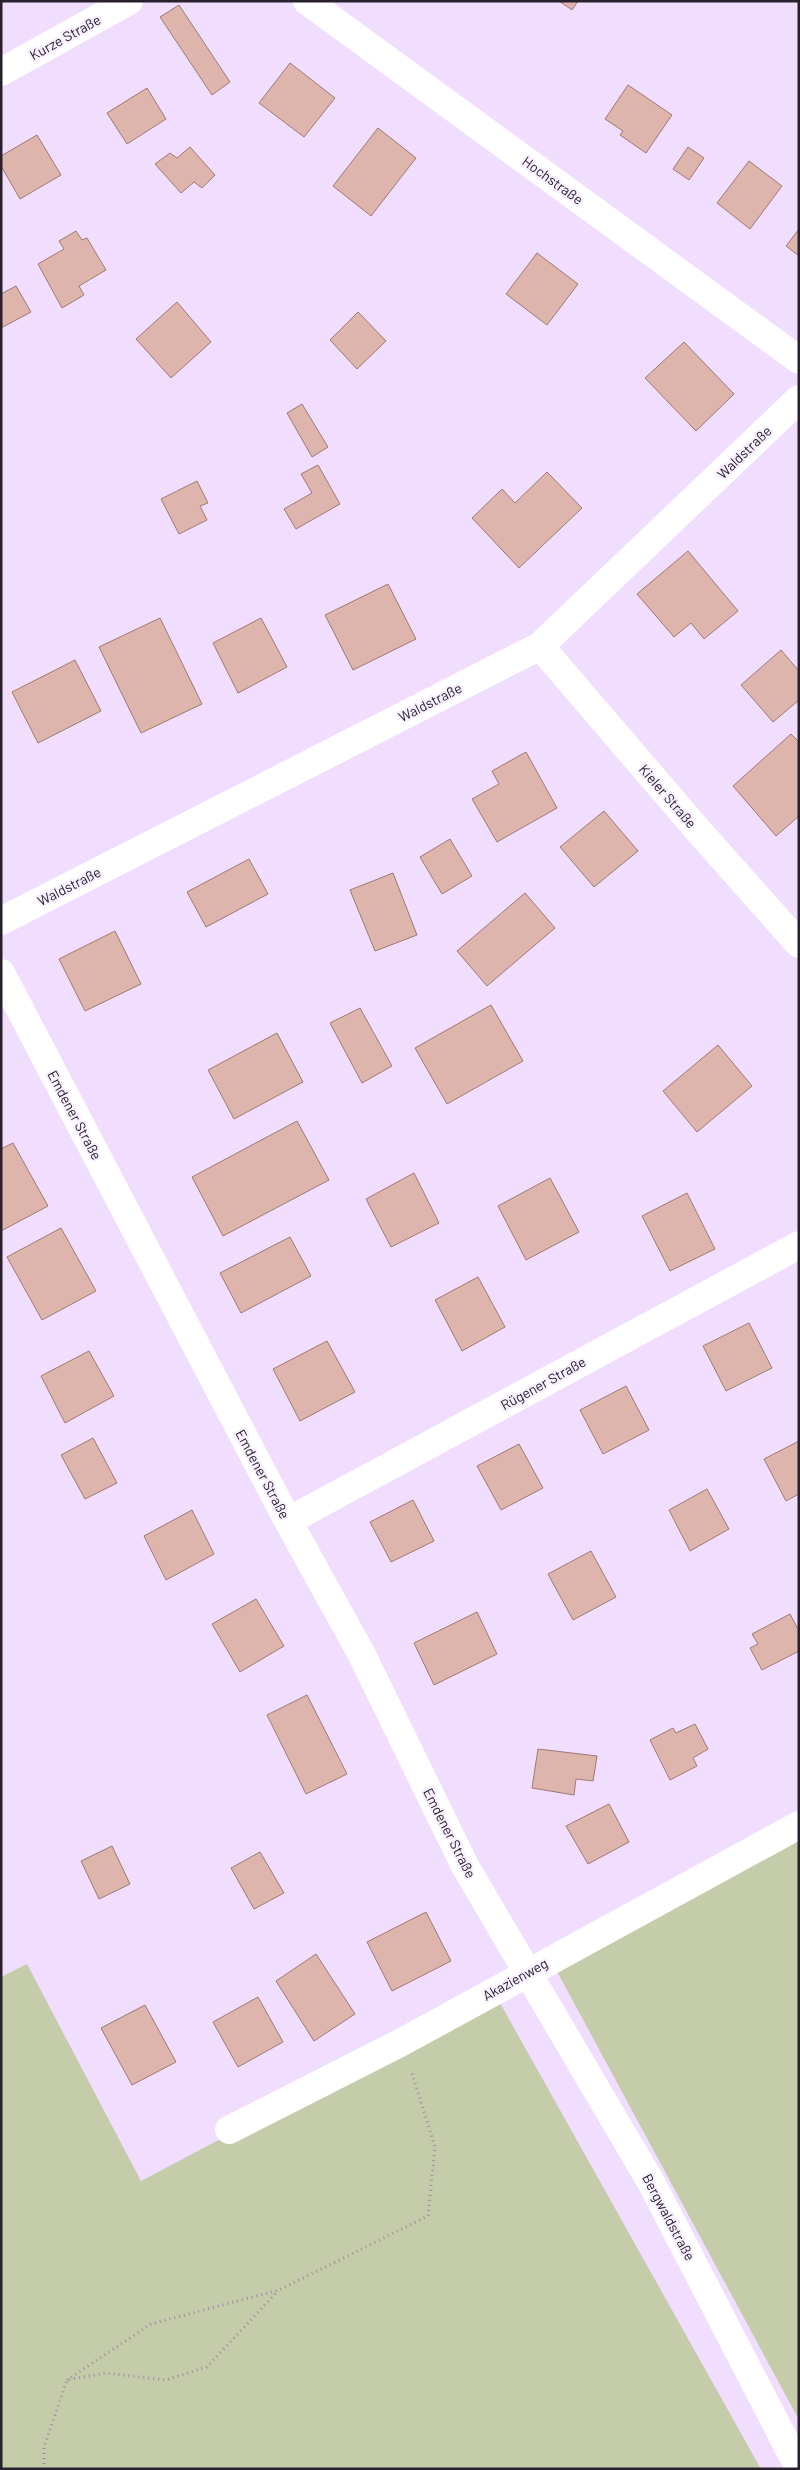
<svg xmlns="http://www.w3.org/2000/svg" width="800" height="2470" font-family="Barlow,sans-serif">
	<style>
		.green { fill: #c4cca9 }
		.building { fill: #deb5ad; stroke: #9e7971 }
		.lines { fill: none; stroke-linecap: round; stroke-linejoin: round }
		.path { stroke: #9b8da6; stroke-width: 3; stroke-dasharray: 1 4; stroke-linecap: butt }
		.street { stroke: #fff; stroke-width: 28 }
		.labels { text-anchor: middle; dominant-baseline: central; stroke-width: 4.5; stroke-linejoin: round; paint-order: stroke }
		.street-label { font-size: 14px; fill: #28212d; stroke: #f8f0fe }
	</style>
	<rect width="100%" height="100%" fill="#f1deff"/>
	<path class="green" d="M799 1833V2420L553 1964Z
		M27 1964 141 2181 495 1994 761 2469H1V1977Z"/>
	<path class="building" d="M559 1H578L572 10Z
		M179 5 230 82 212 95 160 17Z
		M290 63 335 98 304 137 259 103Z
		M628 85 672 115 646 153 620 135 623 131 605 119Z
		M147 88 166 119 127 144 107 113Z
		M378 128 416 158 371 216 333 186Z
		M37 135 61 175 20 199 1 166V156Z
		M190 147 215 175 202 188 194 182 181 193 155 164 170 153 177 158Z
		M688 147 704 158 689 180 673 169Z
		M749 161 782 186 750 229 717 203Z
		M799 229V256L786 246Z
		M76 231 82 240 87 238 106 270 79 286 84 295 62 308 38 264 64 249 59 241Z
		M537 253 578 284 547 325 506 294Z
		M16 286 31 312 1 328V294Z
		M177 302 211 342 171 378 136 339Z
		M358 312 386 341 357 369 330 340Z
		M684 342 734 394 696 431 645 378Z
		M302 404 328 447 312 457 287 413Z
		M318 465 340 504 296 529 284 509 312 493 301 474Z
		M547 472 582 508 519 568 472 518 502 489 515 503Z
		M197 481 208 503 200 506 207 520 179 534 161 499Z
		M688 551 738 611 704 639 691 623 674 637 637 594Z
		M388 584 416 639 353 670 325 615Z
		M160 618 202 704 141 733 99 647Z
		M261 618 287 667 238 693 213 643Z
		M781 650 799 671V700L773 722 741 685Z
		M75 660 101 711 38 743 12 692Z
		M791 734 799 742V816L776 836 733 786Z
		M526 752 557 808 497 842 472 799 499 784 492 771Z
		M604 811 638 851 594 887 560 847Z
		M450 839 472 876 442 894 420 857Z
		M249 859 268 894 206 927 187 892Z
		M393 873 417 935 375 951 350 890Z
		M525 893 555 928 487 986 457 951Z
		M115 931 141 984 85 1011 59 959Z
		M491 1005 523 1061 447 1104 415 1048Z
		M360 1008 392 1066 362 1083 330 1023Z
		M277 1033 303 1082 234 1119 208 1070Z
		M718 1045 752 1086 697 1132 663 1091Z
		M297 1121 329 1180 223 1236 192 1177Z
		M13 1143 48 1206 1 1231V1149Z
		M414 1173 439 1223 391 1247 366 1199Z
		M550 1178 579 1232 526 1260 498 1206Z
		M687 1193 715 1249 670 1271 642 1216Z
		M61 1228 96 1291 42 1320 7 1257Z
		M290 1237 311 1276 241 1313 220 1273Z
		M478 1277 505 1327 462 1351 435 1300Z
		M749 1323 772 1368 726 1391 703 1346Z
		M327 1341 355 1392 300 1421 273 1369Z
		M89 1351 114 1396 65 1423 41 1376Z
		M626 1386 649 1430 603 1454 580 1410Z
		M93 1438 117 1483 85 1499 61 1455Z
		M799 1441V1494L786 1501 764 1459Z
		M519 1444 543 1488 501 1510 477 1466Z
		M707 1489 729 1529 690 1551 669 1510Z
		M413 1500 434 1541 391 1562 370 1522Z
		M192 1510 214 1554 166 1580 144 1536Z
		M591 1551 616 1597 573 1620 548 1574Z
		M256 1599 284 1646 240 1672 212 1624Z
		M477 1612 497 1654 434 1685 414 1643Z
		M790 1614 799 1631V1651L762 1670 750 1648 758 1644 752 1634Z
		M307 1695 347 1774 306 1794 267 1715Z
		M695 1724 708 1749 693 1758 697 1766 670 1780 650 1740 673 1728 676 1733Z
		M538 1749 597 1756 593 1781 576 1779 574 1795 532 1788Z
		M609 1804 629 1842 588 1864 566 1826Z
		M112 1846 130 1884 99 1899 81 1861Z
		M260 1852 284 1893 254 1909 231 1868Z
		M426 1912 451 1961 392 1991 367 1942Z
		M316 1954 355 2014 314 2041 276 1981Z
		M258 1997 283 2042 238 2067 213 2022Z
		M145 2005 176 2062 132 2085 101 2028Z"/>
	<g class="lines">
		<path class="path" d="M67 2380 151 2324 279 2290 428 2216 435 2147 412 2073
			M44 2469V2447L67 2380 106 2373 166 2380 207 2367 278 2291"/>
		<path class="street" d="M307 1 799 360
			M1 72 129 1
			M540 646 696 828 799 944
			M1 921 540 646 799 399
			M1 973 288 1521 361 1653 465 1866 652 2184 799 2468
			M288 1521 799 1245
			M229 2130 402 2042 799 1825"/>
	</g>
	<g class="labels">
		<g class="street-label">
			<text transform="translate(65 37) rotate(-29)">Kurze Straße</text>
			<text transform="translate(553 180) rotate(36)">Hochstraße</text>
			<text transform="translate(744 452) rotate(-44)">Waldstraße</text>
			<text transform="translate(430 702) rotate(-27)">Waldstraße</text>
			<text transform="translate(668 796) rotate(49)">Kieler Straße</text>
			<text transform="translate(69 886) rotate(-27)">Waldstraße</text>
			<text transform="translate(75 1115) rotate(62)">Emdener Straße</text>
			<text transform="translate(543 1383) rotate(-29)">Rügener Straße</text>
			<text transform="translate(263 1474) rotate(62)">Emdener Straße</text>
			<text transform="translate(450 1833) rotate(63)">Emdener Straße</text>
			<text transform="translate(515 1979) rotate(-29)">Akazienweg</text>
			<text transform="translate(669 2217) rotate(62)">Bergwaldstraße</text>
		</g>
	</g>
	<rect width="800" height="2470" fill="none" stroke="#28212d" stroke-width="5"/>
</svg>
